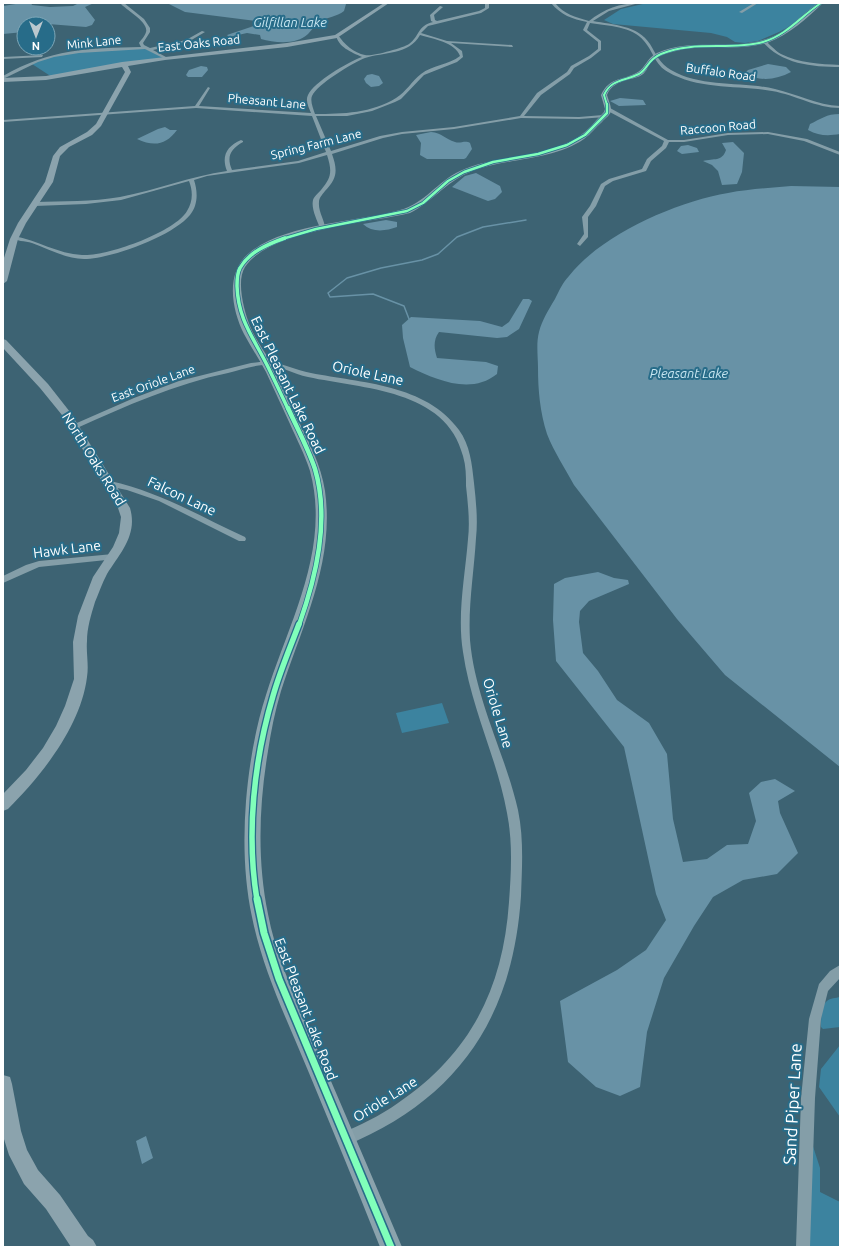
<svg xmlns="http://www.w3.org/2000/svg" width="843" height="1250" font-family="Ubuntu,sans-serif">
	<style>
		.green { fill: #3c839f }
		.water { fill: #6892a6 }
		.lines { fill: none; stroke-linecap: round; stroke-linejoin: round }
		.stream { stroke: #6892a6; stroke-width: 1.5 }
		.street { fill: #849ea8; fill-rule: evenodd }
		.secondary { fill: #8ba3ad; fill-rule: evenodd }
		.cycleway-far5-casing { stroke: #276c89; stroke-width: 3 }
		.cycleway-far4-casing { stroke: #276c89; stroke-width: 4 }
		.cycleway-far3-casing { stroke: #276c89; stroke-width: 5 }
		.cycleway-far2-casing { stroke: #276c89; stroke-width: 6 }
		.cycleway-far1-casing { stroke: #276c89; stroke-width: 8 }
		.cycleway-casing { stroke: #276c89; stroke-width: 10 }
		.cycleway-far5 { stroke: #80ffba; stroke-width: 2 }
		.cycleway-far4 { stroke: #80ffba; stroke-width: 2.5 }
		.cycleway-far3 { stroke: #80ffba; stroke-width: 3.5 }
		.cycleway-far2 { stroke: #80ffba; stroke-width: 4.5 }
		.cycleway-far1 { stroke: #80ffba; stroke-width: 5.5 }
		.cycleway { stroke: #80ffba; stroke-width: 7 }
		.labels { text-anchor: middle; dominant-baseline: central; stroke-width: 4; stroke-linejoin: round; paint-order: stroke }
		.far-street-label { font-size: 12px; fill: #fff; stroke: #276c89 }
		.far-water-label { font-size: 13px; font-style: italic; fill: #c9e7f2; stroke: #276c89 }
		.street-label { font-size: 14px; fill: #fff; stroke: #276c89 }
		.near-street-label { font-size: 17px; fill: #fff; stroke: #276c89 }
	</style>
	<rect width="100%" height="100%" fill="#3d6373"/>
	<path class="green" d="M647 3H822L794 24 779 32 758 41 745 43 735 42 727 37 711 33 613 24 604 20 621 9Z
		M144 48 165 58 52 77 32 64C62 48 110 50 144 48Z
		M442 703 449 723 402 733 396 713Z
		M840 997V1027L823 1029 821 1027C821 1020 821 1005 827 1001 830 998 836 998 840 997Z
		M840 1045V1117L819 1087 821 1069Z
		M810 1137 820 1168V1192L840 1202V1247H809Z"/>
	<path class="water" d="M22 3H31L32 5 50 7 73 6 79 3H94L85 7 95 20 92 25 86 27 48 24H24V32L3 34V6Z
		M167 3H345L346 4 344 11C337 17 326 17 319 22 315 25 312 30 308 34 297 45 275 43 261 39L260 35 247 33 229 37 227 35 260 24 256 21 185 12Z
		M768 64 786 67 791 72C776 80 759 82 745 73L748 70Z
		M201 66 207 67 208 70 202 77H188L186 75 189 70Z
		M372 74 379 76 383 83 379 86 371 87 366 83 364 79 367 75Z
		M620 98 643 100 646 105 619 106 610 101Z
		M840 114V134C828 136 819 136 808 130L810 124C821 119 826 114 840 114Z
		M165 127 170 130H177C166 145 154 147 137 139L158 129Z
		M431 132C442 133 445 139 455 142 460 144 465 140 470 143L472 149 466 158 464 159H427L420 155 421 143 416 135Z
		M733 142 744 153 742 172 737 184 722 185 718 171 712 165 703 161C714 158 722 162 726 150L722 143Z
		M688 145 697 148 699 152 682 154 677 151 681 146Z
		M476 173 500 186 502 192 495 199 488 201 452 187 465 176Z
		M791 186 840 187V767L725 675 677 619 574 485C565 468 554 452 547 434 540 412 538 390 538 368 538 357 536 343 539 332 542 320 549 309 555 299 559 291 563 282 569 276 602 234 676 202 728 193 749 189 770 188 791 186Z
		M386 220 397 222V227C386 231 372 233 363 224Z
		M523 299H529L532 301 519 329 507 337 497 338 439 332C433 340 434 349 437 358L486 362 498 366 497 374C471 395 436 380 410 367L403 338 402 325 411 317 480 321 502 327 509 322Z
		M598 572 614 578 628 580 629 584 589 601 580 611 579 622 583 653 598 671 617 700 649 723 667 754 673 819 683 862 707 859 727 845 748 844 756 821 749 793 761 782 775 779 795 791 778 801 780 813 798 853 777 874 743 880 713 897 694 926 664 978 647 1032 640 1087 620 1096 596 1087 568 1062 560 1001 617 970 646 950 666 920 656 894 624 747 556 661 553 620 554 584 565 578Z
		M146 1136 153 1158 142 1164 136 1141Z"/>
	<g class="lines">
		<path class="stream" d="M409 319 404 306 373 294 330 297 328 293 347 278 381 268 422 260 438 254 457 237 483 227 526 220"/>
		<path class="street" d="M120 3H124L144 19 150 28V32L143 43 144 45 150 48 186 40 202 31 205 32 188 42 153 50 166 57 165 59 145 49 79 53 54 57 38 62 3 79V76C50 49 88 48 141 47L139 43C141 40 145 36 146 32 149 22 126 10 120 3Z
			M485 3H489V8L481 13 428 26 421 33 447 41 512 45 513 47 451 43 462 51 463 57 457 62 424 75 401 99 395 102 372 111 347 116H316L331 151 380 136 402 132 454 127 520 116 537 93 567 72 571 66 589 56 598 49V42L583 30 587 22C572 19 561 15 551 3H555C564 14 575 17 589 21 604 9 620 3 639 3L609 11 593 21C613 25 638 25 650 44 656 54 660 64 671 70 702 88 741 81 775 89 797 94 817 105 840 106V108C816 108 796 95 772 91 738 85 699 90 668 72 655 65 653 51 644 41 632 26 608 26 590 23L587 30 601 41V50L591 58 574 68 570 74 541 95 524 116 579 117 603 115 605 117 579 119 521 118 454 129 402 134 383 138 332 154C338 171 337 178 325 191 322 195 319 198 319 202 318 212 325 220 325 229L320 228C317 220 311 209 313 200 314 197 318 193 321 190 332 177 332 171 327 155L299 163 207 176 194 180C198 192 198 205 190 215 173 236 111 259 84 259 66 259 49 249 32 243 25 241 16 241 11 238L14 236C37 240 58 254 82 255 106 257 175 232 187 211 193 202 193 191 189 181L121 200 86 204 35 206 32 204 35 202C63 201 92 202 120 197 157 190 191 176 227 171 221 156 227 146 241 140L243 141V142C231 149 226 156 232 170L298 161 326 152 312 116 196 108 3 122V120L195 106 208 87 210 88 199 106 311 113C309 108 305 101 308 95 314 82 348 62 362 57 351 52 338 47 336 35H338C344 44 354 53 365 55 371 57 403 48 409 44 420 36 417 26 433 22L431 21 430 15 440 6 443 7 434 15 435 20 437 21 479 11 485 8ZM420 35C433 39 455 42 460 56 449 65 432 65 421 74 412 81 406 92 396 98 372 113 343 114 315 114 313 108 310 101 312 96 317 84 353 63 365 58 384 52 409 55 420 35Z
			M754 3H758L742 13 739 12Z
			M50 38 52 39 48 45V39Z
			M764 40C770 44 774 50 781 54 799 63 820 64 840 65V67C812 67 781 64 762 41Z
			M43 55 42 57 3 59V57Z
			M606 108H610L668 140H684L728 133 768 132 807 139 840 152V155L804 141 768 134 728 135 684 142H669L666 148 651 161 646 171 613 181 605 186 596 206 588 217V237L580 246 577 244 584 234 582 217 590 206 601 184 609 179 642 169 647 159 662 146 664 141 606 110Z
			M267 361C282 363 296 370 311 373 361 383 426 384 459 430 470 445 472 464 474 483 476 501 478 520 476 538 474 572 468 606 470 640 475 699 505 753 518 810 524 839 522 868 521 896 513 1018 458 1099 345 1146L340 1144 338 1139 340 1134C360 1125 380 1116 398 1103 470 1054 503 989 509 902 511 873 513 843 507 813 497 758 471 708 463 652 457 615 465 577 468 539 470 522 468 504 466 486 466 476 466 466 463 456 446 389 363 389 308 377 293 374 278 364 263 365 251 366 239 370 228 373 175 384 126 406 77 428H71L70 426 134 398 179 381 251 363Z
			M110 481C160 492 199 516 245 537L246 539 245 541H239L159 501 127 490 107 486 106 484Z
			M113 554 116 555 117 557 116 559 39 567 3 583V576L26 565 39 561Z
			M840 965V978L828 991 821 1019 815 1098 810 1247H796L801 1098 809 1019 819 984 830 971Z"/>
		<path class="secondary" d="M384 3H389L337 38 287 47 165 60 128 66 131 72 101 126 92 135 69 147 60 156 53 182 26 223 18 239 7 281 3 284V261L10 239 18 223 45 182 53 156 60 147 87 132 96 124 125 72 122 67 46 80 3 82V78L46 76 122 62 287 43 335 35Z
			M818 3H823C807 18 789 35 767 43 737 52 706 43 676 51 668 53 657 56 651 62 647 68 646 73 640 76 627 81 613 81 607 95 608 99 611 105 611 110 611 115 605 118 602 122 596 127 591 134 584 139 551 162 504 157 468 173 446 182 431 203 410 213 369 223 269 230 245 267 236 281 244 311 250 326 255 339 264 350 271 363 281 381 289 399 297 418 309 442 321 465 325 491 335 562 302 626 281 691 275 711 271 731 268 751 259 805 257 860 268 914 277 962 300 1007 318 1051 346 1116 374 1181 402 1247H380C357 1189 333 1131 309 1073 288 1022 263 971 252 917 244 879 243 840 246 801 249 766 255 729 266 695 289 622 331 549 310 471 305 455 297 440 290 424 282 407 274 389 266 372 259 359 251 347 244 334 232 310 225 274 248 254 281 224 357 222 400 210 424 204 438 181 460 171 497 154 542 159 578 137 588 131 595 121 604 112L605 109 601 95C610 76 623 81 638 72 646 67 646 59 657 53 691 38 728 50 763 40 786 34 799 16 818 3Z
			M3 339 6 340 48 384 70 412 130 508C138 535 120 553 107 574 102 583 99 593 95 602 91 615 87 628 87 641 86 653 89 665 87 677 81 726 42 775 8 809L3 811V794L26 770 43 748 56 726 65 706 74 679 73 642 78 616 93 577 113 547 119 533 121 517 118 508 62 415 40 388 3 348Z
			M3 1075 10 1077 12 1084 21 1131 27 1150 38 1170 60 1195 88 1236 93 1240 97 1247H71L46 1209 24 1184 9 1155 3 1136Z"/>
		<g class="cycleway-far5-casing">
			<path id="cycleway-far5" d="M607 105 604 95C611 79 625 81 639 74 648 69 647 60 661 54 694 40 730 51 763 42 787 35 801 16 821 3"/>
		</g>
		<g class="cycleway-far4-casing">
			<path id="cycleway-far4" d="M282 239 316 229 407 211 423 203 448 181 464 172 493 162 538 154 567 145 585 135 607 113V104"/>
		</g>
		<g class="cycleway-far3-casing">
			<path id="cycleway-far3" d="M285 238C268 244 249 252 240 268 237 273 237 280 237 286 238 319 253 337 267 365 274 379 281 394 288 409"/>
		</g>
		<g class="cycleway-far2-casing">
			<path id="cycleway-far2" d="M288 408C297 428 308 448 315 469 330 520 316 577 299 625"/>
		</g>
		<g class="cycleway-far1-casing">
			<path id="cycleway-far1" d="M257 900C246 834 254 760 273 696 280 671 290 648 299 624"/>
		</g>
		<g class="cycleway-casing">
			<path id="cycleway" d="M257 899 264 933 279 979 391 1247"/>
		</g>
		<use href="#cycleway-far5" class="cycleway-far5"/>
		<use href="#cycleway-far4" class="cycleway-far4"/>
		<use href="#cycleway-far3" class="cycleway-far3"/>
		<use href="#cycleway-far2" class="cycleway-far2"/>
		<use href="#cycleway-far1" class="cycleway-far1"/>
		<use href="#cycleway" class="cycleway"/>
	</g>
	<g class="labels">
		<g class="far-street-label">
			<text transform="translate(94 42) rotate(-6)">Mink Lane</text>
			<text transform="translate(199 43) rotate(-6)">East Oaks Road</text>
			<text transform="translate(721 72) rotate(8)">Buffalo Road</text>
			<text transform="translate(267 101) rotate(5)">Pheasant Lane</text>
			<text transform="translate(718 127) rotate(-5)">Raccoon Road</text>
			<text transform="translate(316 144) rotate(-14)">Spring Farm Lane</text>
			<text transform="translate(153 383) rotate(-20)">East Oriole Lane</text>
		</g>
		<g class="far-water-label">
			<text x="290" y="22">Gilfillan Lake</text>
			<text x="689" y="373">Pleasant Lake</text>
		</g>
		<g class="street-label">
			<text transform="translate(368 373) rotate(12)">Oriole Lane</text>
			<text transform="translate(288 385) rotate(64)">East Pleasant Lake Road</text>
			<text transform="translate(94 459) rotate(58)">North Oaks Road</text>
			<text transform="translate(182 496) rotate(25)">Falcon Lane</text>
			<text transform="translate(67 549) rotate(-7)">Hawk Lane</text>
			<text transform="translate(498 713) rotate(73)">Oriole Lane</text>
			<text transform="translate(306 1009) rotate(69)">East Pleasant Lake Road</text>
			<text transform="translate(385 1099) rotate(-32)">Oriole Lane</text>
		</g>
		<g class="near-street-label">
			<text transform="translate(792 1104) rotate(-87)">Sand Piper Lane</text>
		</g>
	</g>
	<rect width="843" height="1250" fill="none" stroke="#ffffff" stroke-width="8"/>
	<g transform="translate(36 36) rotate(180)"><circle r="19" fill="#276c89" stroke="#7da7b8"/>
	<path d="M0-3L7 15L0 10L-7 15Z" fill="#bbc8ce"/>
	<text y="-6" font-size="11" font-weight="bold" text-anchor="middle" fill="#ffffff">N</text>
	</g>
</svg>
